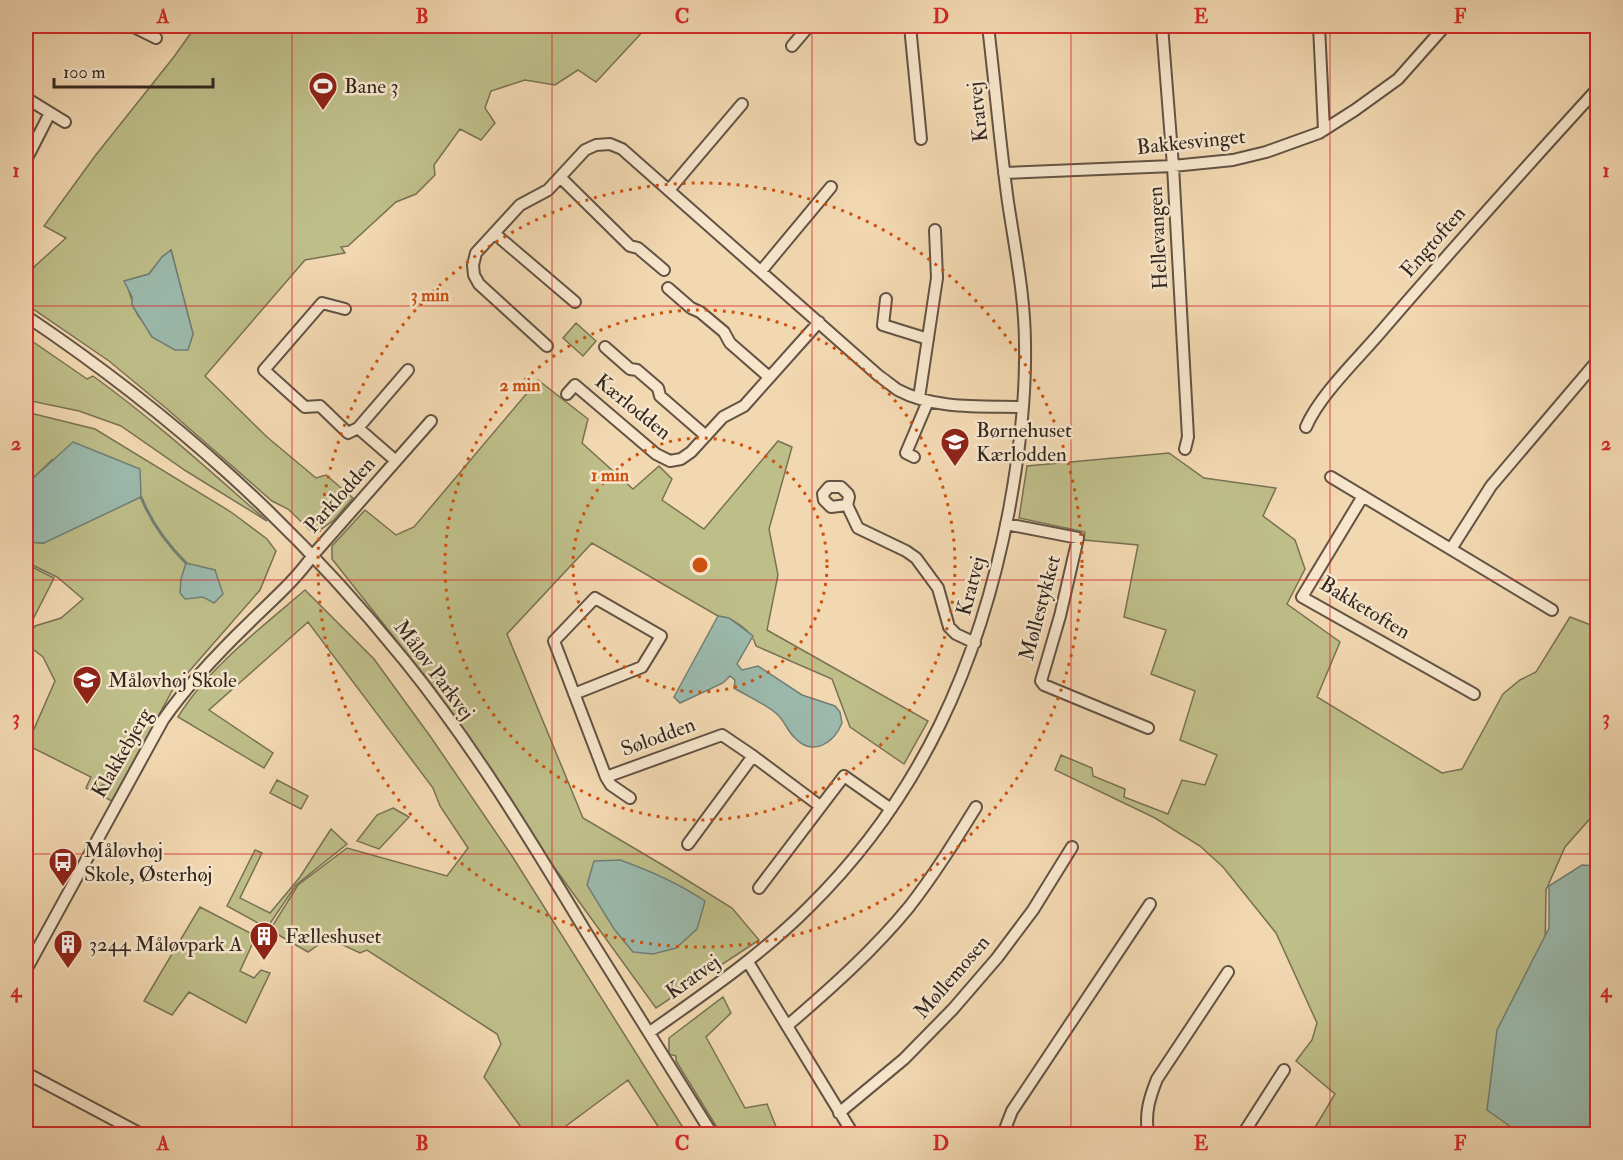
<svg xmlns="http://www.w3.org/2000/svg" width="1623" height="1160" font-family="'IM FELL Double Pica',serif">
	<style>
		.green { fill: #bebe89; stroke: #787254; stroke-width: 1.5; fill-rule: evenodd }
		.water { fill: #9bbaad; stroke: #717f75; stroke-width: 1.5 }
		.lines { fill: none; stroke-linecap: round; stroke-linejoin: round }
		.stream { stroke: #717f75; stroke-width: 3 }
		.minor-casing { stroke: #625344; stroke-width: 14 }
		.minor { stroke: #f7e6cc; stroke-width: 10 }
		.grid { fill: none; stroke: #d62828; stroke-width: 1.5; stroke-opacity: 0.55 }
		.ring { fill: none; stroke: #cd520f; stroke-width: 3; stroke-dasharray: 3 6 }
		.labels { text-anchor: middle; dominant-baseline: central; stroke-width: 5; stroke-linejoin: round; paint-order: stroke }
		.poi-label { font-size: 21px; fill: #322720; stroke: #f7e6cc; text-anchor: start }
		.street-label { font-size: 21px; fill: #322720; stroke: #f7e6cc }
		.centre { fill: #cd520f; stroke: #f7e6cc; stroke-width: 3 }
		.ring-label { font-size: 18px; text-anchor: middle; font-weight: bold; fill: #cd520f; stroke: #f7e6cc; stroke-width: 5; stroke-linejoin: round; paint-order: stroke }
		.neatline { fill: none; stroke: #d62828; stroke-width: 2 }
		.grid-label { font-size: 20px; text-anchor: middle; font-weight: bold; fill: #d62828 }
	</style>
	<rect width="100%" height="100%" fill="#f2d8b1"/>
	<filter id="stains"><feTurbulence type="fractalNoise" baseFrequency=".00333" numOctaves="4"/><feColorMatrix values="0 0 0 0 .2 0 0 0 0 .09 0 0 0 0 .02 0 0 0 .5 -.17"/></filter>
	<radialGradient id="worn" r=".72"><stop offset=".6" stop-color="#630" stop-opacity="0"/><stop offset="1" stop-color="#630" stop-opacity=".3"/></radialGradient>
	<path class="green" d="M196 26H648L596 82 578 70 555 85 525 80 491 91 485 108 495 123 481 140 460 129 434 165 435 175 416 194 396 202 348 246 341 247 345 253 305 260 205 376 267 437 316 478 326 475 353 498 334 520 320 530H310L288 509 272 501 167 409 109 361 26 304V279L35 266 66 238 44 226 95 156 173 58ZM171 250 193 334 188 349C176 342 147 327 139 317 132 307 131 293 125 281L149 274 162 257Z
		M576 323 596 341 583 356 563 338Z
		M26 337 87 379 93 376C154 420 210 471 267 521L186 471 121 426 79 411 26 400Z
		M538 380 588 419 582 443 633 489 659 466 672 479 662 500 704 529 778 441 792 447 769 529 778 575 767 630 928 721 904 764 850 727 832 679 756 646C752 630 733 618 718 616L592 543 507 634 583 818 666 867 732 908 759 940 656 1008 554 867 435 689 332 559V546L365 510 396 535 414 527Z
		M26 412 95 429 231 512 267 539 276 551 260 590 172 691 112 801 98 794 106 783 92 791 86 788 91 777 27 745 55 681 43 657 26 644V640L35 626 61 618 83 599 57 577 26 562V542L44 543 52 460 31 480 26 479Z
		M1169 453 1204 478 1276 488 1263 516 1295 540 1305 569 1287 604 1340 642 1317 697 1442 773 1462 769 1503 694 1520 680 1536 672 1570 617 1591 625 1597 615V814L1595 813 1565 847 1546 890 1545 952 1519 1134H1311L1335 1094 1296 1061 1312 1040 1317 1023 1276 933 1223 867 1200 846 1155 818 1055 770 1061 755 1092 768 1093 776 1125 789 1124 797 1168 814 1182 780 1205 785 1217 755 1180 740 1195 691 1151 674 1166 630 1124 617 1138 545 1084 540 1085 532 1019 518 1027 466Z
		M26 564 54 578 27 631 26 630Z
		M305 590 374 659 430 736 512 856 687 1134H663L628 1080 566 1126 558 1134H526L484 1077 501 1044 497 1034 367 950 360 953 328 938 308 952 270 930 298 885 347 848 447 876 468 848 440 806 433 788 308 622 209 710 273 753 264 768 178 717C207 669 263 626 305 590Z
		M277 780 308 796 301 809 270 793Z
		M393 808 409 817 379 849 357 841 377 815Z
		M331 829 347 844 296 885 267 928 227 906 255 850 262 853 240 898 270 913 300 877Z
		M200 907 256 936 240 971 254 978 261 970 270 973 246 1023 189 992 172 1015 144 1001Z
		M723 997 731 1013 706 1037 745 1108 767 1104 779 1134H721L676 1061V1056L669 1054V1038Z"/>
	<path class="water" d="M171 250 193 334 188 350H175L152 337 132 305V297L124 281 149 274 162 257Z
		M73 442 140 469 141 497 44 543 26 542V479L31 480Z
		M186 563 215 570 223 594 214 603 203 597 185 599 180 593 181 579Z
		M718 616 729 618 753 636 737 664 742 670 758 666 802 695 835 706 840 712 842 723C834 743 813 757 795 738 788 732 785 722 778 715 768 705 747 696 734 688L735 680 730 676 723 683 680 703 674 697Z
		M620 860C651 871 678 883 705 901L697 929 676 948 653 954 633 952 614 929 587 885 594 861Z
		M1582 865 1597 866V1134H1514L1511 1127 1487 1110 1497 1030 1549 928V886Z"/>
	<g class="lines">
		<path class="stream" d="M141 497C151 522 167 544 186 563"/>
		<g class="minor-casing">
			<path id="minor" d="M132 26 156 38
				M910 26 921 139
				M1162 26 1173 166 1188 437 1185 449
				M1319 26 1324 130
				M792 46 809 26
				M26 98 65 122
				M26 160 50 113
				M1004 173 1173 166 1233 160 1266 152 1319 133 1355 110 1398 79 1445 26
				M560 177 630 246 638 248 664 270
				M669 190 742 104
				M494 233 575 302
				M762 270 831 187
				M668 288 691 308 700 312 724 332 730 343 769 377
				M886 299 883 325 928 339
				M345 309 322 303 264 370 305 407 320 406 348 433 358 428 396 461
				M26 316C172 414 294 524 405 661 473 745 530 839 586 932 628 1000 670 1067 712 1134
				M547 346 479 284 474 275 473 265 476 253 520 205 548 190 585 150 596 145 610 144 622 149 879 376C885 380 892 386 898 390 935 410 983 406 1023 407
				M605 347 630 369 637 370 658 388 660 396 706 436
				M567 394 575 385 656 454 670 461 681 459 691 452 723 417 744 406 819 322
				M919 398 937 278 935 230
				M1306 427C1320 394 1361 356 1385 327 1455 246 1526 167 1598 88
				M358 428 408 370
				M914 457 906 453 928 401
				M1331 477 1552 610
				M1363 496 1302 597 1474 694
				M847 505 831 507 824 500 823 494 829 487H841L848 494 849 497 847 505 858 528 906 551 916 558 938 588 949 627 956 634 975 643
				M1006 524 1078 538 1060 616 1041 681 1044 685 1148 728
				M1451 549 1491 486 1598 360
				M574 694 642 667 661 636 595 598 554 641 606 777 611 785 630 798
				M606 777 722 735 753 756 820 806
				M688 844 753 756
				M759 888 844 776 891 809
				M748 962 853 1134
				M26 970 163 720C188 684 218 653 249 623 271 601 295 581 313 555L431 421
				M787 1026C830 989 873 951 909 907 934 875 955 841 976 807
				M650 1032C705 993 760 956 808 908 920 798 980 663 1009 510 1019 456 1026 400 1025 345 1025 297 1015 249 1008 202 1000 144 995 84 988 26
				M26 1073 141 1134
				M839 1113 904 1059 953 1009 997 958 1033 910 1072 847
				M1003 1134 1012 1111 1150 904
				M1148 1134C1145 1113 1149 1099 1157 1079L1228 972
				M1243 1134 1284 1070"/>
		</g>
		<use href="#minor" class="minor"/>
	</g>
	<path class="grid" d="M292 26V1134M552 26V1134M812 26V1134M1071 26V1134M1330 26V1134M26 306H1598M26 580H1598M26 854H1598"/>
	<g class="ring">
		<circle cx="700" cy="565" r="127"/>
		<circle cx="700" cy="565" r="255"/>
		<circle cx="700" cy="565" r="382"/>
	</g>
	<defs>
		<g id="stadium-pin" transform="scale(1.5)"><path d="M0 17L-7.5 6A9.5 9.5 0 1 1 7.5 6Z" fill="#8f2418" stroke="#f7e6cc"/><path d="M0-5a6.5 5 0 1 0 0 10a6.5 5 0 1 0 0-10ZM-3.5-1.8h7v3.6h-7Z" fill="#fff"/></g>
		<g id="school-pin" transform="scale(1.5)"><path d="M0 17L-7.5 6A9.5 9.5 0 1 1 7.5 6Z" fill="#8f2418" stroke="#f7e6cc"/><path d="M0-5L7-2L0 1L-7-2ZM-4 1L0 2.5L4 1V4Q0 6-4 4Z" fill="#fff"/></g>
		<g id="bus-pin" transform="scale(1.5)"><path d="M0 17L-7.5 6A9.5 9.5 0 1 1 7.5 6Z" fill="#8f2418" stroke="#f7e6cc"/><path d="M-5-6H5V4H4V6H2V4H-2V6H-4V4H-5ZM-3.5-4V0h7V-4ZM-3.5 1.2v1.5H-2V1.2ZM2 1.2v1.5H3.5V1.2Z" fill="#fff"/></g>
		<g id="building-pin" transform="scale(1.5)"><path d="M0 17L-7.5 6A9.5 9.5 0 1 1 7.5 6Z" fill="#8f2418" stroke="#f7e6cc"/><path d="M-4-6H4V6H1V3H-1V6H-4ZM-2.5-4.3h1.7v1.8h-1.7ZM.8-4.3h1.7v1.8H.8ZM-2.5-1h1.7V.8h-1.7ZM.8-1h1.7V.8H.8Z" fill="#fff"/></g>
	</defs>
	<g fill-rule="evenodd">
		<use href="#stadium-pin" x="323" y="86"/>
		<use href="#school-pin" x="955" y="442"/>
		<use href="#school-pin" x="87" y="680"/>
		<use href="#bus-pin" x="63" y="862"/>
		<use href="#building-pin" x="264" y="936"/>
		<use href="#building-pin" x="68" y="944"/>
	</g>
	<g class="labels">
		<g class="poi-label">
			<text x="344" y="86">Bane 3</text>
			<text x="976" y="430">Børnehuset<tspan x="976" dy="24">Kærlodden</tspan></text>
			<text x="108" y="680">Måløvhøj Skole</text>
			<text x="84" y="850">Måløvhøj<tspan x="84" dy="24">Skole, Østerhøj</tspan></text>
			<text x="285" y="936">Fælleshuset</text>
			<text x="89" y="944">3244 Måløvpark A</text>
		</g>
		<g class="street-label">
			<text transform="translate(978 112) rotate(-96)">Kratvej</text>
			<text transform="translate(1191 142) rotate(-6)">Bakkesvinget</text>
			<text transform="translate(1158 238) rotate(-93)">Hellevangen</text>
			<text transform="translate(1433 242) rotate(-49)">Engtoften</text>
			<text transform="translate(633 407) rotate(39)">Kærlodden</text>
			<text transform="translate(340 495) rotate(-48)">Parklodden</text>
			<text transform="translate(971 586) rotate(-75)">Kratvej</text>
			<text transform="translate(1040 608) rotate(-75)">Møllestykket</text>
			<text transform="translate(1365 608) rotate(31)">Bakketoften</text>
			<text transform="translate(434 670) rotate(53)">Måløv Parkvej</text>
			<text transform="translate(658 737) rotate(-20)">Sølodden</text>
			<text transform="translate(122 753) rotate(-60)">Klakkebjerg</text>
			<text transform="translate(693 977) rotate(-35)">Kratvej</text>
			<text transform="translate(952 977) rotate(-49)">Møllemosen</text>
		</g>
	</g>
	<circle cx="700" cy="565" r="9" class="centre"/>
	<g class="ring-label">
		<text x="430" y="301">3 min</text>
		<text x="520" y="391">2 min</text>
		<text x="610" y="481">1 min</text>
	</g>
	<rect width="1623" height="1160" fill="none" stroke="#f2d8b1" stroke-width="66"/>
	<path d="M54 78v9h159v-9" fill="none" stroke="#322720" stroke-width="3"/>
	<text x="63" y="78" font-size="18" fill="#322720" stroke="#f7e6cc" stroke-width="4.5" paint-order="stroke">100 m</text>
	<rect x="33" y="33" width="1557" height="1094" class="neatline"/>
	<g class="grid-label">
		<text x="163" y="23">A</text>
		<text x="422" y="23">B</text>
		<text x="682" y="23">C</text>
		<text x="941" y="23">D</text>
		<text x="1201" y="23">E</text>
		<text x="1460" y="23">F</text>
		<text x="16" y="177">1</text>
		<text x="1606" y="177">1</text>
		<text x="16" y="450">2</text>
		<text x="1606" y="450">2</text>
		<text x="16" y="724">3</text>
		<text x="1606" y="724">3</text>
		<text x="16" y="997">4</text>
		<text x="1606" y="997">4</text>
		<text x="163" y="1150">A</text>
		<text x="422" y="1150">B</text>
		<text x="682" y="1150">C</text>
		<text x="941" y="1150">D</text>
		<text x="1201" y="1150">E</text>
		<text x="1460" y="1150">F</text>
	</g>
	<rect width="100%" height="100%" filter="url(#stains)"/>
	<rect width="100%" height="100%" fill="url(#worn)"/>
</svg>
